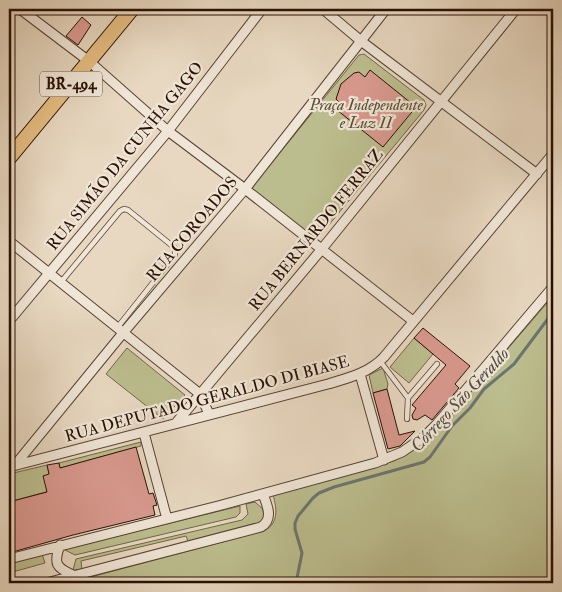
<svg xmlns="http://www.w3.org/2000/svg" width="562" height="592" font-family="'IM FELL Double Pica',serif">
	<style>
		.green { fill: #bcbd8e; stroke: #726649 }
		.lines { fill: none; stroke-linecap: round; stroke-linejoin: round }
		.stream { stroke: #6b756f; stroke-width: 3 }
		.building { fill: #d9998f; stroke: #291004 }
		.service-casing { stroke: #594233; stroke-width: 6 }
		.minor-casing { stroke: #594233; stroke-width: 11 }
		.primary-casing { stroke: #291004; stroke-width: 16 }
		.service { stroke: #f0e6d7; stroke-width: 4.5 }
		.minor { stroke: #f0e6d7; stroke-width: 9 }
		.primary { stroke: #e4bc80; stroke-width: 14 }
		.labels { text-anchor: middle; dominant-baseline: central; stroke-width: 4.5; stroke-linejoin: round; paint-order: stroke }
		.shield { fill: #f0e6d7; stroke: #655043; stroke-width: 1 }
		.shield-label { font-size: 15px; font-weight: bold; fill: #291004 }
		.park-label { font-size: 16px; font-style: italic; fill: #5c4d34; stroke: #f0e6d7 }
		.street-label { font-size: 16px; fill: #291004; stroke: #f0e6d7 }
		.water-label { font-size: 18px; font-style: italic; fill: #504b42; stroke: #f0e6d7 }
	</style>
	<rect width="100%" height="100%" fill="#e8d8c1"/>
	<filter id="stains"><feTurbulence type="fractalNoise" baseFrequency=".004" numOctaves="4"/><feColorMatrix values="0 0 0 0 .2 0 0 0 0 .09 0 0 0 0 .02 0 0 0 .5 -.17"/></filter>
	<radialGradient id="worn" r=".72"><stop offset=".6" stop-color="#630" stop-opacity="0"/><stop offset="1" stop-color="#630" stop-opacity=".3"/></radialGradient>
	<path class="green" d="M364 54 424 100 426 105 424 110 318 238 312 239 251 191 253 186 359 55Z
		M553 296V583H68L264 531C279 523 277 509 273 495L394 461 419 447 445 422Z
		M414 338 433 354 409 383 390 367Z
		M127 348 185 395 163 419 106 374Z
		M383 368 388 384 387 389 373 393 369 375Z
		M141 442V446L60 468 59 463Z
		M47 465 53 490 9 502V474Z
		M255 502 263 509 264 518 261 523 189 544 186 536 81 561 82 570H73L76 559 242 520 248 514 246 504Z
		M240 506V513L236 517 75 555 63 549Z
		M42 554 45 563 9 573V563Z"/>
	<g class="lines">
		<path class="stream" d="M296 583 302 553 295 529V523L298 516 313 498 319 493 334 487 424 462 430 457 452 426 470 408 484 389 514 364 553 312"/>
	</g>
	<path class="building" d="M82 17 91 25 78 45 66 36Z
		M370 70 416 107 383 147 337 110 342 105 336 99 341 84 354 73 359 72 365 77Z
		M423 328 470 366 455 384 459 388 432 420 425 415 417 420 413 419 412 415 416 408 412 405 446 365 414 338Z
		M387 389 399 435 415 431 400 446 388 449 373 393Z
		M136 447 149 494 153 493 157 505 153 506 155 515 73 535 9 553V502L47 492 43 476 49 474 47 465 59 463 60 468Z"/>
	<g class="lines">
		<g class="service-casing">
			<path id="service" d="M61 282 120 211 124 209 128 210 175 248V255L117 328
				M380 361 408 398 437 364
				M407 419 408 398"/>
		</g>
		<g class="minor-casing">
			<path id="minor" d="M20 9 90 62 168 131 245 189 413 321
				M323 9 361 41 537 174
				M9 241 200 394 209 414
				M9 321 168 131 262 9
				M360 374 384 460
				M176 423 321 250 516 9
				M144 433 167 519
				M15 465 123 333 245 189 386 9
				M9 467 328 384C348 378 369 373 384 357L553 154
				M60 545C53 564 56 568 75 576
				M9 559 218 506 375 463 402 452 424 437 436 425 553 287
				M46 583 261 527C274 519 267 505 263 494"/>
		</g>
		<g class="primary-casing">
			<path id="primary" d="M9 158 132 9"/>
		</g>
		<use href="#service" class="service"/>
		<use href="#minor" class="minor"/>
		<use href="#primary" class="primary"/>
	</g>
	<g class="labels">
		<rect class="shield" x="40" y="71.5" width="62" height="25" rx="4"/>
		<g class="shield-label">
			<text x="71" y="84">BR-494</text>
		</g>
		<g class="park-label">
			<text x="366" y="105">Praça Independente<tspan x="366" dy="18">e Luz II</tspan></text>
		</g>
		<g class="street-label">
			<text transform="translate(125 156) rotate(-51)">RUA SIMÃO DA CUNHA GAGO</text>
			<text transform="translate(192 229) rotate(-50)">RUA COROADOS</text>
			<text transform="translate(316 230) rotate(-51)">RUA BERNARDO FERRAZ</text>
			<text transform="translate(207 399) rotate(-15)">RUA DEPUTADO GERALDO DI BIASE</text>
		</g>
		<g class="water-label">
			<text transform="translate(460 400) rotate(-47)">Córrego São Geraldo</text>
		</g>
	</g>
	<rect width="562" height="592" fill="none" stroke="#e8d8c1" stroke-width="30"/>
	<rect x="10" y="10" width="542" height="572" fill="none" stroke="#291004" stroke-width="2.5"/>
	<rect x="15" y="15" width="532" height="562" fill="none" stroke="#291004"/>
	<rect width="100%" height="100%" filter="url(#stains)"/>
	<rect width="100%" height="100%" fill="url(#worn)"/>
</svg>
